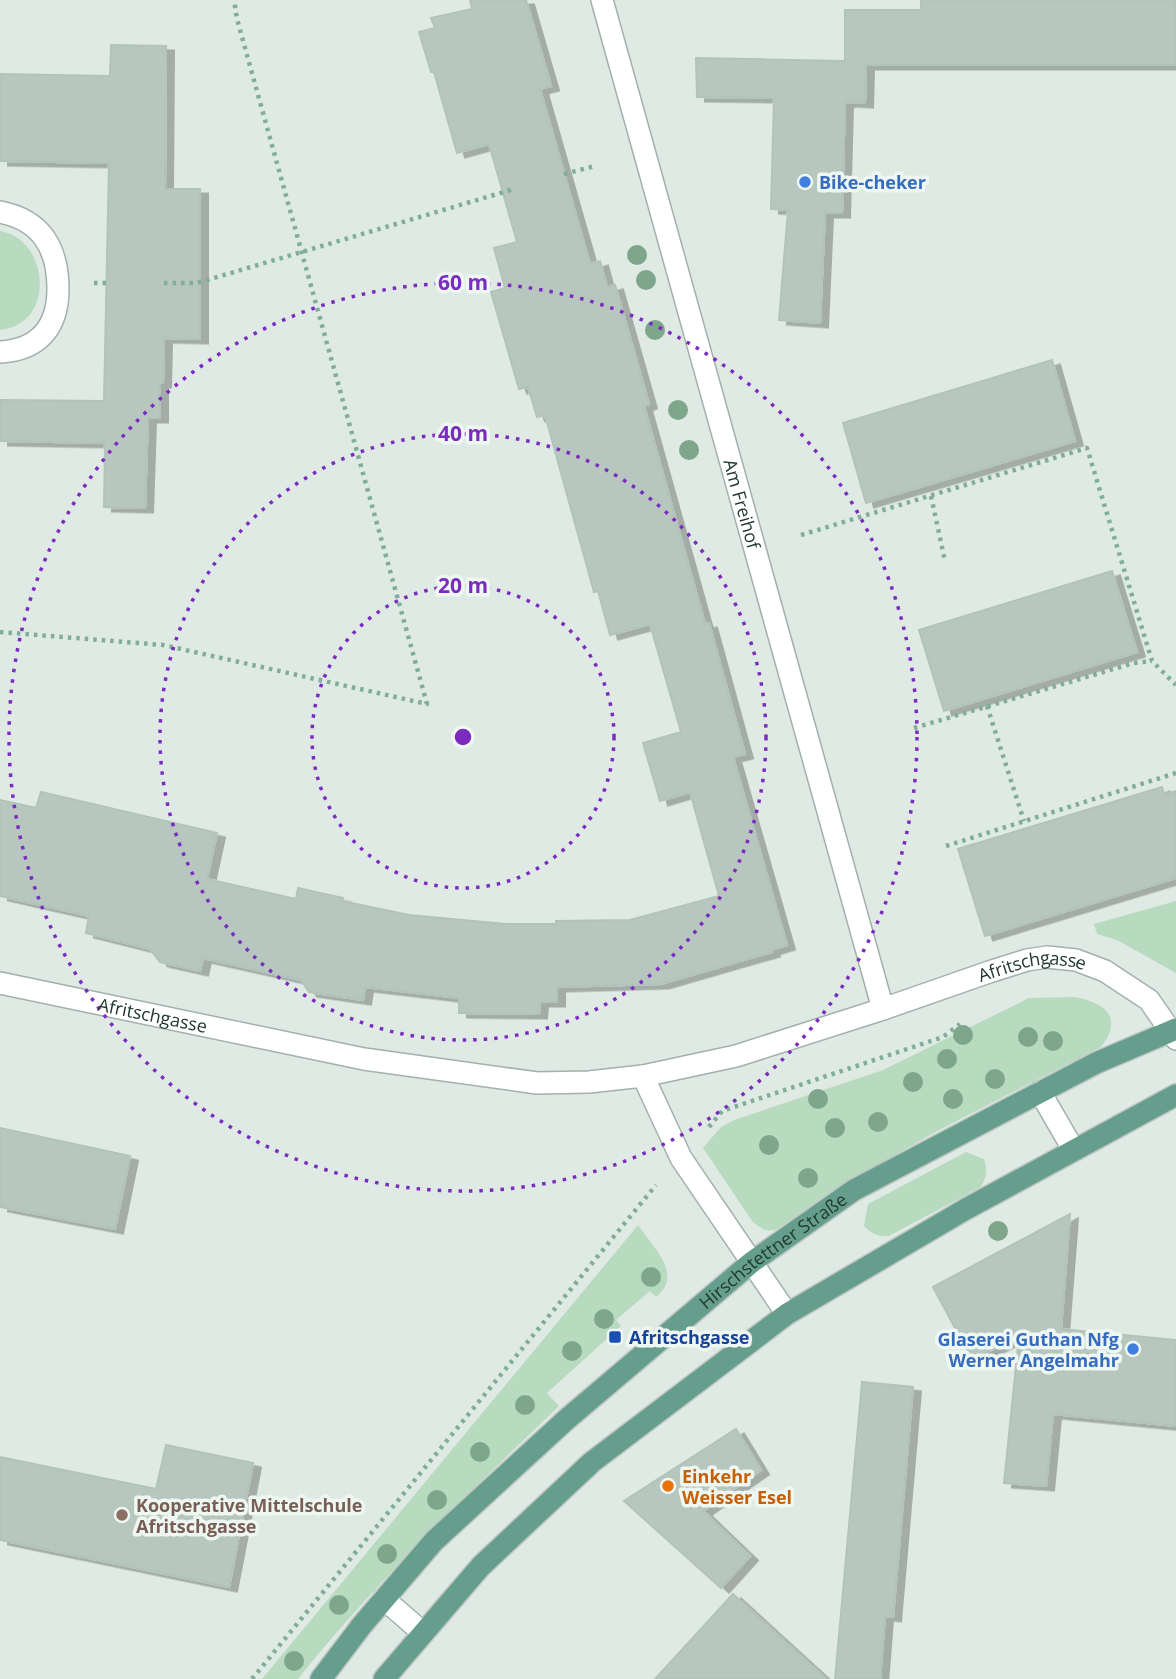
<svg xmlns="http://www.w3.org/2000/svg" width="1176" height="1679" font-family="'Open Sans',sans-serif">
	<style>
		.green { fill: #b8dbc0 }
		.building { fill: #b7c7c0; stroke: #b2c3bb; stroke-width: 2; filter: url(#shadow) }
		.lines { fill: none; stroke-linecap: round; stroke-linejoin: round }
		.minor-casing { stroke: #a2b1ab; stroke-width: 24 }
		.major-casing { stroke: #bcc4c1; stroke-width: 24 }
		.path { stroke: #80ad9c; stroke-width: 4.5; stroke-dasharray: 3.5 5; stroke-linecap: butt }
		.minor { stroke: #fff; stroke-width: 21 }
		.major { stroke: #659e8c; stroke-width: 21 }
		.tree { fill: #7da68b }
		.ring { fill: none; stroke: #7b2cbf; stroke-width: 3.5; stroke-dasharray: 3.5 7 }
		.shop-dot { fill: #3f7fe0; stroke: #eff7f2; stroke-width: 2.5 }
		.transit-dot { fill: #1a4fb4; stroke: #eff7f2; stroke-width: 2.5 }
		.food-dot { fill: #e8710a; stroke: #eff7f2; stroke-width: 2.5 }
		.education-dot { fill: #8d6e63; stroke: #eff7f2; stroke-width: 2.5 }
		.labels { text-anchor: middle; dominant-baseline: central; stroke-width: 7; stroke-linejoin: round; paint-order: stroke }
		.shop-label { font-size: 18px; font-weight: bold; fill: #366cbe; stroke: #eff7f2; text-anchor: start }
		.street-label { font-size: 18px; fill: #213931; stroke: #eff7f2 }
		.transit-label { font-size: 18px; font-weight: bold; fill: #164399; stroke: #eff7f2; text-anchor: start }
		.food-label { font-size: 18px; font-weight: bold; fill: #c56008; stroke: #eff7f2; text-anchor: start }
		.education-label { font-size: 18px; font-weight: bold; fill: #785e54; stroke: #eff7f2; text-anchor: start }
		.centre { fill: #7b2cbf; stroke: #eff7f2; stroke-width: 3.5 }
		.ring-label { font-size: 21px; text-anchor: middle; font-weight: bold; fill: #7b2cbf; stroke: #eff7f2; stroke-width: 7; stroke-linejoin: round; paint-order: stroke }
	</style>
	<defs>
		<filter id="shadow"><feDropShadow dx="8" dy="4.5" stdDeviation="0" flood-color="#0004"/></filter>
	</defs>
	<rect width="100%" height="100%" fill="#dfeae4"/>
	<path class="green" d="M0 231C49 238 57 325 0 330Z
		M1176 901V973L1117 940 1097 934 1094 924Z
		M1075 997C1105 1003 1124 1017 1101 1047L939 1130 835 1189 776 1230C765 1232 760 1228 752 1221L703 1148 721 1127 734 1120 883 1070 1029 998Z
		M966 1152 984 1159C988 1171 987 1176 981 1187L889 1236C878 1237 872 1234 864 1226L868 1204Z
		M638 1225C653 1247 684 1275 656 1297L650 1291 616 1320 621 1326 547 1393 559 1406C468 1494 377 1580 298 1679H262Z"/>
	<path class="building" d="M470 0H526L551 86 540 89 590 264 600 261 607 287 615 285 649 404 644 406 705 624 709 623 745 754 733 757 787 945 771 950 772 952 661 984 557 987V1002H540L539 1014 459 1013V998L365 987 363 1000 309 992 301 980 203 958 200 971 160 962 150 949 86 933 89 916 0 896V800L36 808 41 792 217 833 207 879 296 899 298 888 343 898 342 901 409 915 506 924H556V921L630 920 719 896 690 792 660 801 643 743 681 732 650 624 610 635 598 591 594 592 545 415 537 417 528 387 519 389 491 292 505 288 494 248 517 242 489 144 457 153 434 72H431L419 32 435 28 431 18 472 9Z
		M921 0H1176V65H866L865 103 845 102 842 213H825L820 323 779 320 788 210 771 209 774 98 697 97 696 58 845 61V10H921Z
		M111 45 166 46 165 189H200V339L164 338 163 383H160V418H148L145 508 104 507 105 443 0 441V400L104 401 109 163 0 161V74L110 76Z
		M1052 360 1075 441 866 503 843 423Z
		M1112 571 1137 652 944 711 919 630Z
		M1162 787 1164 795 1176 791V878L985 936 958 849Z
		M0 1128 130 1156 115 1229 0 1207Z
		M1070 1214 1061 1329 1176 1340V1426L1053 1414 1046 1486 1004 1483 1019 1336 972 1360 933 1287Z
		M862 1382 913 1387 893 1617 885 1616 880 1679H835Z
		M736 1429 761 1470 703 1511 750 1556 721 1588 624 1501Z
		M166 1445 253 1463 229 1587 0 1540V1457L156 1489Z
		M733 1594 826 1679H655Z"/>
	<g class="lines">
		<g class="minor-casing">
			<g id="minor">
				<path id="s1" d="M602 0 883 1009"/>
				<path d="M0 212C42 220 58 249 58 289 58 327 39 350 0 352"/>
				<path id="s2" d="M0 983 364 1059 537 1083 589 1082 643 1076 736 1056 883 1009 989 972 1027 960 1047 957 1076 960 1105 971 1149 1000 1176 1039"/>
				<path d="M643 1076 681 1158 787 1314"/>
				<path d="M1040 1092 1073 1149"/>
				<path d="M384 1599 423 1633"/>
			</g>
		</g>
		<g class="major-casing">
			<g id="major">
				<path id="s3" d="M321 1679 362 1625 434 1541 567 1419 752 1262 854 1190 1096 1063 1176 1029"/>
				<path d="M384 1679 481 1566 592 1462 787 1314 966 1209 1176 1095"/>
			</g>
		</g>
		<path class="path" d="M564 174 595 166
			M94 283H107
			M164 283H197L514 189
			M931 496 945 561
			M801 535 1087 448 1152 661 1176 685
			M0 632 163 645 427 704 237 19 234 0
			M987 706 1024 821
			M914 728 1134 663 1152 661
			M946 846 1176 773
			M709 1127 722 1111 943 1037 960 1024
			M252 1679 656 1185"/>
		<use href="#minor" class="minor"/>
		<use href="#major" class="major"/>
	</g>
	<g class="tree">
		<circle cx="637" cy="255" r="10"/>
		<circle cx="646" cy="280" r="10"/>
		<circle cx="655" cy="330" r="10"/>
		<circle cx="678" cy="410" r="10"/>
		<circle cx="689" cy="450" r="10"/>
		<circle cx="963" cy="1035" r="10"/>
		<circle cx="1028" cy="1037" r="10"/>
		<circle cx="1053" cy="1041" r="10"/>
		<circle cx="947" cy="1059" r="10"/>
		<circle cx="995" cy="1079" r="10"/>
		<circle cx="913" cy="1082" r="10"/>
		<circle cx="818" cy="1099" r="10"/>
		<circle cx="953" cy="1099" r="10"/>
		<circle cx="878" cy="1122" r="10"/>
		<circle cx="835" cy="1128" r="10"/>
		<circle cx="769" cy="1145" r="10"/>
		<circle cx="808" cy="1178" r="10"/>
		<circle cx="998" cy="1231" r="10"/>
		<circle cx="651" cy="1277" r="10"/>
		<circle cx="604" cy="1319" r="10"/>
		<circle cx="572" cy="1351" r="10"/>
		<circle cx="525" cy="1405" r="10"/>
		<circle cx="480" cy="1452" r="10"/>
		<circle cx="437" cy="1500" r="10"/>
		<circle cx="387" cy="1554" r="10"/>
		<circle cx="339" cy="1605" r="10"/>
		<circle cx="294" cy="1661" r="10"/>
	</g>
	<g class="ring">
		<circle cx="463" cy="737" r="151"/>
		<circle cx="463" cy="737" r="303"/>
		<circle cx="463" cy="737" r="454"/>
	</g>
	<g class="shop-dot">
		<circle cx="805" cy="182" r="7"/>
		<circle cx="1133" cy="1349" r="7"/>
	</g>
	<rect class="transit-dot" x="608" y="1330" width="14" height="14" rx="3.5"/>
	<circle class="food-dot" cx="668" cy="1486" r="7"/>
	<circle class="education-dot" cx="122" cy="1515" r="7"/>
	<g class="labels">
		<g class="shop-label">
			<text x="819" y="182">Bike-cheker</text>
			<text x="1119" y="1339" text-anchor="end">Glaserei Guthan Nfg<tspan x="1119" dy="21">Werner Angelmahr</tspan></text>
		</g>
		<g class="street-label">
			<text stroke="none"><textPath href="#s1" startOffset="523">Am Freihof</textPath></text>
			<text stroke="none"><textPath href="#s2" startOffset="1059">Afritschgasse</textPath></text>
			<text stroke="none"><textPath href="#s2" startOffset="156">Afritschgasse</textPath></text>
			<text stroke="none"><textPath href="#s3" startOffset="625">Hirschstettner Straße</textPath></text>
		</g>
		<g class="transit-label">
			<text x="629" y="1337">Afritschgasse</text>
		</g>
		<g class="food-label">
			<text x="682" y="1476">Einkehr<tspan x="682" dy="21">Weisser Esel</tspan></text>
		</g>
		<g class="education-label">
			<text x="136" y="1505">Kooperative Mittelschule<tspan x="136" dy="21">Afritschgasse</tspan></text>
		</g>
	</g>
	<circle cx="463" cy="737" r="10" class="centre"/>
	<g class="ring-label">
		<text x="463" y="290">60 m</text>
		<text x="463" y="441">40 m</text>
		<text x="463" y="593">20 m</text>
	</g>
</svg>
